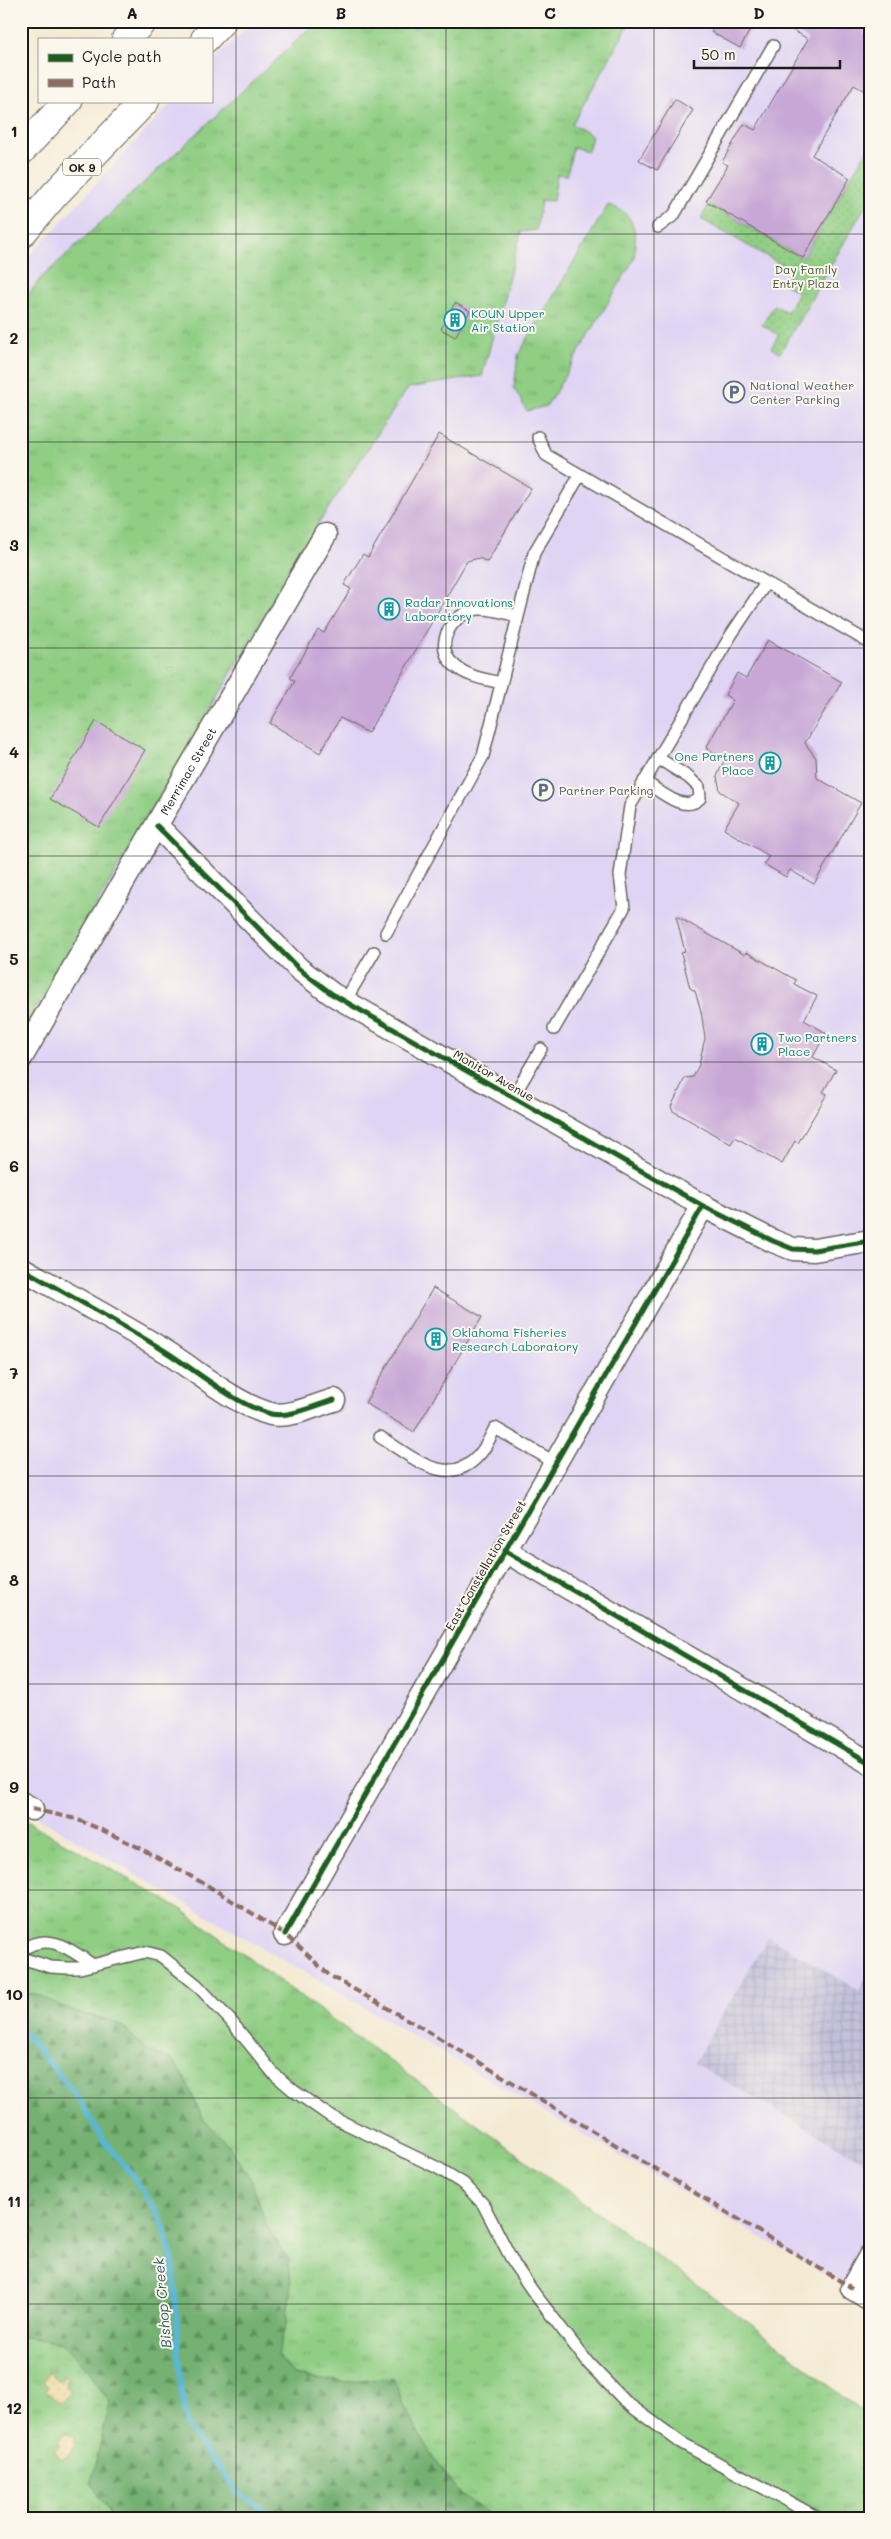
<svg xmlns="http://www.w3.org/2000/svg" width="891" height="2539" font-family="Mali,sans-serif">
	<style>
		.built { fill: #dfd4f4 }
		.industrial { fill: url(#industrial-grid) }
		.grass { fill: url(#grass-tufts); stroke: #567550 }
		.forest { fill: url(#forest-firs); stroke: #486647 }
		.sand { fill: url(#sand-dots); stroke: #857b5d }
		.park { fill: url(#park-dots); stroke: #567550 }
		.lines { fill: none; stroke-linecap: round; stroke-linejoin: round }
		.stream { stroke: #58b7d6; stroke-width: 5.5 }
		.building { fill: #c8a7d7 }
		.service-casing { stroke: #68645c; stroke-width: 14 }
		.minor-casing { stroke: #68645c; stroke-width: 25 }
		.trunk-casing { stroke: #68645c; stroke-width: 30 }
		.service { stroke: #fff; stroke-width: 11 }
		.minor { stroke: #fff; stroke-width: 22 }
		.trunk { stroke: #fff; stroke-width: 28 }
		.quiet { stroke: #8d6e63; stroke-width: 4; stroke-dasharray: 8 4; stroke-linecap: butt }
		.cycleway-casing { stroke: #fbf7ec; stroke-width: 8 }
		.cycleway { stroke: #1b5e20; stroke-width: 5 }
		.grid { fill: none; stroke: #1c1c1c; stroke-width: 1; stroke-opacity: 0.55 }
		.labels { text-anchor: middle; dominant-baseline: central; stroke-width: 4; stroke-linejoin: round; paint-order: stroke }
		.shield { fill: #fbf7ec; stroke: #5f5e5a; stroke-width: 1 }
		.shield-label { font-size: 11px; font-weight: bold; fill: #1c1c1c }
		.park-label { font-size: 12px; fill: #455a40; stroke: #fbf7ec }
		.culture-label { font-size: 12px; fill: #0d838f; stroke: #fbf7ec; text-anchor: start }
		.service-label { font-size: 12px; fill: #4e5e75; stroke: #fbf7ec; text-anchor: start }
		.street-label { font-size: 12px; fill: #1c1c1c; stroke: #fbf7ec }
		.water-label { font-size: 14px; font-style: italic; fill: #345a66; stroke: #fbf7ec }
		.neatline { fill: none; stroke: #1c1c1c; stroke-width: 2 }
		.grid-label { font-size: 16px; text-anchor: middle; font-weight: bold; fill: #1c1c1c }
	</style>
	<defs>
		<pattern id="industrial-grid" width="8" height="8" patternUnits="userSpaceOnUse" patternTransform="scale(1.25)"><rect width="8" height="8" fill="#c3c0db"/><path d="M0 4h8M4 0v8" fill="none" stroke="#a7a4bb"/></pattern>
		<pattern id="grass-tufts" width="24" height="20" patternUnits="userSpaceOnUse" patternTransform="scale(1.25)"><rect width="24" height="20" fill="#90ce84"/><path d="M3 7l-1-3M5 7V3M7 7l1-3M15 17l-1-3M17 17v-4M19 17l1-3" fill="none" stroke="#7cb071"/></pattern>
		<pattern id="forest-firs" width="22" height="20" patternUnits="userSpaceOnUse" patternTransform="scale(1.25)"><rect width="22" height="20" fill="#74b172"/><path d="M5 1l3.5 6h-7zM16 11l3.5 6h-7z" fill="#5e8f5d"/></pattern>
		<pattern id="sand-dots" width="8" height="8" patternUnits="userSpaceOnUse" patternTransform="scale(1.25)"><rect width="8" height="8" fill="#eeda9e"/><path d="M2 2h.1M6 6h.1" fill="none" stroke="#ccba88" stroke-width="1.8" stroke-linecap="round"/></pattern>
		<pattern id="park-dots" width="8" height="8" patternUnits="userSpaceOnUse" patternTransform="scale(1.25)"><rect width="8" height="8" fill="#90ce84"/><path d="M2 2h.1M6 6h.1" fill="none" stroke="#7cb071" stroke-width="1.8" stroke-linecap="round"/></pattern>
	</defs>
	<rect width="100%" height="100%" fill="#fbf7ec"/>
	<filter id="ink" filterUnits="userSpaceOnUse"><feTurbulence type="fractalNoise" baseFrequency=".02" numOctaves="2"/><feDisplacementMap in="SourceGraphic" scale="10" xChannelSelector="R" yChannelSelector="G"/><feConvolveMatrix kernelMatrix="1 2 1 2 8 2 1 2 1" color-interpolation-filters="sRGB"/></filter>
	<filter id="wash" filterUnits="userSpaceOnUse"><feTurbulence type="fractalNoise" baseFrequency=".0096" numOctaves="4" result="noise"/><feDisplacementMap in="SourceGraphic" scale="20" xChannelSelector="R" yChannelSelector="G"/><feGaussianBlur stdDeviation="1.12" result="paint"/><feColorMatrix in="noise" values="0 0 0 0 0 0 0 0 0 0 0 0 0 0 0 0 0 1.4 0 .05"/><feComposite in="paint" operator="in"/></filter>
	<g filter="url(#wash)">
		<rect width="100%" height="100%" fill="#f4ead3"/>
		<path class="built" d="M254 21H870V2301L21 1808V265L173 101H211V62Z"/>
		<path class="industrial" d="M768 1937 859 1990 870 1971V2165L694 2063Z"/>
		<path class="grass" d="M318 21H631L572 124 592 136 588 151 573 147 567 175 557 174 553 201 541 200 536 230 521 232 482 376 408 388 316 527 21 1035V306L39 280Z
			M608 205C637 213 637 234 634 259L547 406 527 411 514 388 518 355Z
			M21 1818 181 1909 756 2328 870 2418V2518H21Z"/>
		<path class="forest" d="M21 1993 35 1994 75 2012 109 2020 123 2027 144 2048 173 2061 186 2081 203 2119 229 2146 251 2179 266 2225 289 2260 291 2285 286 2324 277 2355 293 2375 344 2382 393 2378C408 2417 430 2457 457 2489 467 2500 482 2509 494 2518H113L91 2483 110 2403 89 2371 62 2343 21 2336Z"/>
		<path class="sand" d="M49 2371 58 2381H62V2374L67 2378 66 2388 71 2391 62 2402 56 2400 46 2391 49 2387 43 2381Z
			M66 2432 73 2436 75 2445 70 2456 60 2460 54 2450 59 2447 58 2441Z"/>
		<path class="park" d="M870 145V198L780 353 771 348 779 335 762 325 774 305 787 312 798 292 784 284 791 270 701 219 709 204 803 258Z"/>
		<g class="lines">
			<path class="stream" d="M412 21 414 27
				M21 2033 27 2036 80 2100 100 2135 132 2175 162 2220 173 2263 181 2389 188 2428 239 2494 279 2518"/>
		</g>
		<g id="blocks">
			<path class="building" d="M717 21H755L740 48 711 32Z
				M777 21H870L863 33 870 37V94L854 85 812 155 850 178 803 258 706 201 728 165 722 162 744 124 755 130 808 39Z
				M675 99 693 110 657 170 639 160Z
				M455 303 470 311 455 337 441 329Z
				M439 434 531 488 487 562 479 558 467 561 368 733 340 718 320 753 270 723 295 681 290 678 318 630 324 633 351 589 344 585 363 554 368 557Z
				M768 640 842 682 805 743 816 758 817 778 861 803 814 884 790 870 786 877 764 864 769 856 724 829 739 803 720 791 717 776 725 759 706 748 733 700 725 695 737 673 746 678Z
				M96 721 145 750 99 827 50 799Z
				M676 916 745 955 746 952 796 980 794 984 817 996 804 1020 826 1033 813 1057 836 1070 823 1092 827 1094 798 1143 795 1141 782 1164 735 1137 731 1144 673 1111 671 1107 685 1078 693 1077 699 1065 705 1038 701 1011 695 991 690 988 681 953 685 952Z
				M433 1288 482 1317 414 1432 365 1403Z"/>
		</g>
	</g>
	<g filter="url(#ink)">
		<use href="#blocks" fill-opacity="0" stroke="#68645c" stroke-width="1"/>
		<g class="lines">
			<g class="service-casing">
				<path id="service" d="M658 227 674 215 773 46
					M538 437 546 455 870 643
					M501 683C485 679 467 677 454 665 431 645 454 611 479 609 491 608 506 613 517 616
					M644 781C660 791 684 814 700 798L699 787 688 777 658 758
					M386 933 483 756 534 553 580 475
					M345 1001 374 952
					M554 1029 624 908 620 875 630 806 731 635 766 583
					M513 1097 541 1049
					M380 1437C410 1455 448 1491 479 1455 486 1448 490 1437 495 1428L556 1463
					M21 1951C47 1930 71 1950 93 1965
					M21 1958 51 1967 67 1968H80L145 1952 161 1956 197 1985 230 2020 274 2074 294 2091 330 2116 438 2168 464 2184 483 2204 514 2264 534 2293 589 2364 627 2403 680 2442 818 2518"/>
			</g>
			<g class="minor-casing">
				<g id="minor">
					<path d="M157 826 299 969 332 994 703 1206 773 1241 793 1249 814 1250 870 1241"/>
					<path id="s1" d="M21 1058 325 535"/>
					<path d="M21 1268C67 1294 114 1320 160 1348 192 1367 235 1405 271 1414 290 1418 316 1405 334 1400"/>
					<path d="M505 1551 870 1763"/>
					<path d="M21 1803 32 1809"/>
					<path d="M285 1934 703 1206"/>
					<path d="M870 2256 852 2288 870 2299"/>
				</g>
			</g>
			<g class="trunk-casing">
				<path id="trunk" d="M126 39 143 21
					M205 39 222 21
					M21 151 68 101
					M21 234 55 194 145 101"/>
			</g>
			<use href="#service" class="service"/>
			<use href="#minor" class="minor"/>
			<use href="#trunk" class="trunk"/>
			<path class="quiet" d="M32 1809 76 1819 102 1830 140 1848 210 1887 285 1934 329 1975 431 2033 852 2288"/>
			<g class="cycleway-casing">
				<path id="cycleway" d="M157 826 299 969 332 994 703 1206 773 1241 793 1249 814 1250 870 1241
					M21 1268C67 1294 114 1320 160 1348 192 1367 235 1405 271 1414 290 1418 316 1405 334 1400
					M505 1551 870 1763
					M285 1934 703 1206"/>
			</g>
			<use href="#cycleway" class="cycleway"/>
		</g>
	</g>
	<path class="grid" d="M236 21V2518M446 21V2518M654 21V2518M21 234H870M21 442H870M21 648H870M21 856H870M21 1062H870M21 1270H870M21 1476H870M21 1684H870M21 1890H870M21 2098H870M21 2304H870"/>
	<defs>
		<g id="building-ring" transform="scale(1.125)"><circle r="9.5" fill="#fbf7ec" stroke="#0f9aa8" stroke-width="1.5"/><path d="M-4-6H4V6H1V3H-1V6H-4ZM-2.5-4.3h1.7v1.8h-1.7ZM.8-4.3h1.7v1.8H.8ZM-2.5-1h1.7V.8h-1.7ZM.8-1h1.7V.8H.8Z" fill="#0f9aa8"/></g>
		<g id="parking-ring" transform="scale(1.125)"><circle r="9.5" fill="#fbf7ec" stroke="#5c6f8a" stroke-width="1.5"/><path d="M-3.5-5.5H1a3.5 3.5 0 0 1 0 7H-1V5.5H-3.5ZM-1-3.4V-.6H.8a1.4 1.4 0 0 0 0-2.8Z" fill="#5c6f8a"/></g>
	</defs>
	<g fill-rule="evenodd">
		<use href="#building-ring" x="455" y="320"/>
		<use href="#parking-ring" x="734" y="392"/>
		<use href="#building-ring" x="389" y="609"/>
		<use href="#building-ring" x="770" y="763"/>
		<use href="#parking-ring" x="543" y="790"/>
		<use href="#building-ring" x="762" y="1044"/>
		<use href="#building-ring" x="436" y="1339"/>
	</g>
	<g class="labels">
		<rect class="shield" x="63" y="158.5" width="38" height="17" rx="4"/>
		<g class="shield-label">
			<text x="82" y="167">OK 9</text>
		</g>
		<g class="park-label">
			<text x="806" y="269">Day Family<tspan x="806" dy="14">Entry Plaza</tspan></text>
		</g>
		<g class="culture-label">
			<text x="471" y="313">KOUN Upper<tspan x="471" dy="14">Air Station</tspan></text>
			<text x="405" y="602">Radar Innovations<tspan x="405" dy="14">Laboratory</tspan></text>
			<text x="754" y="756" text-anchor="end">One Partners<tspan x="754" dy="14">Place</tspan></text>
			<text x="778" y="1037">Two Partners<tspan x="778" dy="14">Place</tspan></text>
			<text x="452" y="1332">Oklahoma Fisheries<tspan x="452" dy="14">Research Laboratory</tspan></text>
		</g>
		<g class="service-label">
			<text x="750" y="385">National Weather<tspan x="750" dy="14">Center Parking</tspan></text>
			<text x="559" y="790">Partner Parking</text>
		</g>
		<g class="street-label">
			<text stroke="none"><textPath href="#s1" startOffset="332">Merrimac Street</textPath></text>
			<text transform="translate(494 1075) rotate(30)">Monitor Avenue</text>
			<text transform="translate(485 1565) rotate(-60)">East Constellation Street</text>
		</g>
		<g class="water-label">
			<text transform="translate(162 2303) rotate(-95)">Bishop Creek</text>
		</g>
	</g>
	<rect width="891" height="2539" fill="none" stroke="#fbf7ec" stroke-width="55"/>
	<rect x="38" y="38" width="175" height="65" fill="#fbf7ec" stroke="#a29f99"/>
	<rect x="48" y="54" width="25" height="8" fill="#1b5e20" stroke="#a29f99"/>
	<text x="82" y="62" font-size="15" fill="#1c1c1c">Cycle path</text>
	<rect x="48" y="79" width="25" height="8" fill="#8d6e63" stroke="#a29f99"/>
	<text x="82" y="88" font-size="15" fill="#1c1c1c">Path</text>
	<path d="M694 60v8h146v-8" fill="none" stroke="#1c1c1c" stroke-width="2.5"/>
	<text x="701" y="60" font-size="15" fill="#1c1c1c" stroke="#fbf7ec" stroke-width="4" paint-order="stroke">50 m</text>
	<rect x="28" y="28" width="836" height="2484" class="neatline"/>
	<g class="grid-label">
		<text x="132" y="19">A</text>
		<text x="341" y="19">B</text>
		<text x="550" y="19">C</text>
		<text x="759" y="19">D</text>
		<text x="14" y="137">1</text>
		<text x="14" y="344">2</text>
		<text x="14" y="551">3</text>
		<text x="14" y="758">4</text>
		<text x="14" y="965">5</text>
		<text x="14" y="1172">6</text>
		<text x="14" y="1379">7</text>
		<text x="14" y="1586">8</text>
		<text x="14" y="1793">9</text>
		<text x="14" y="2000">10</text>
		<text x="14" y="2207">11</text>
		<text x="14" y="2414">12</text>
	</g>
</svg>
